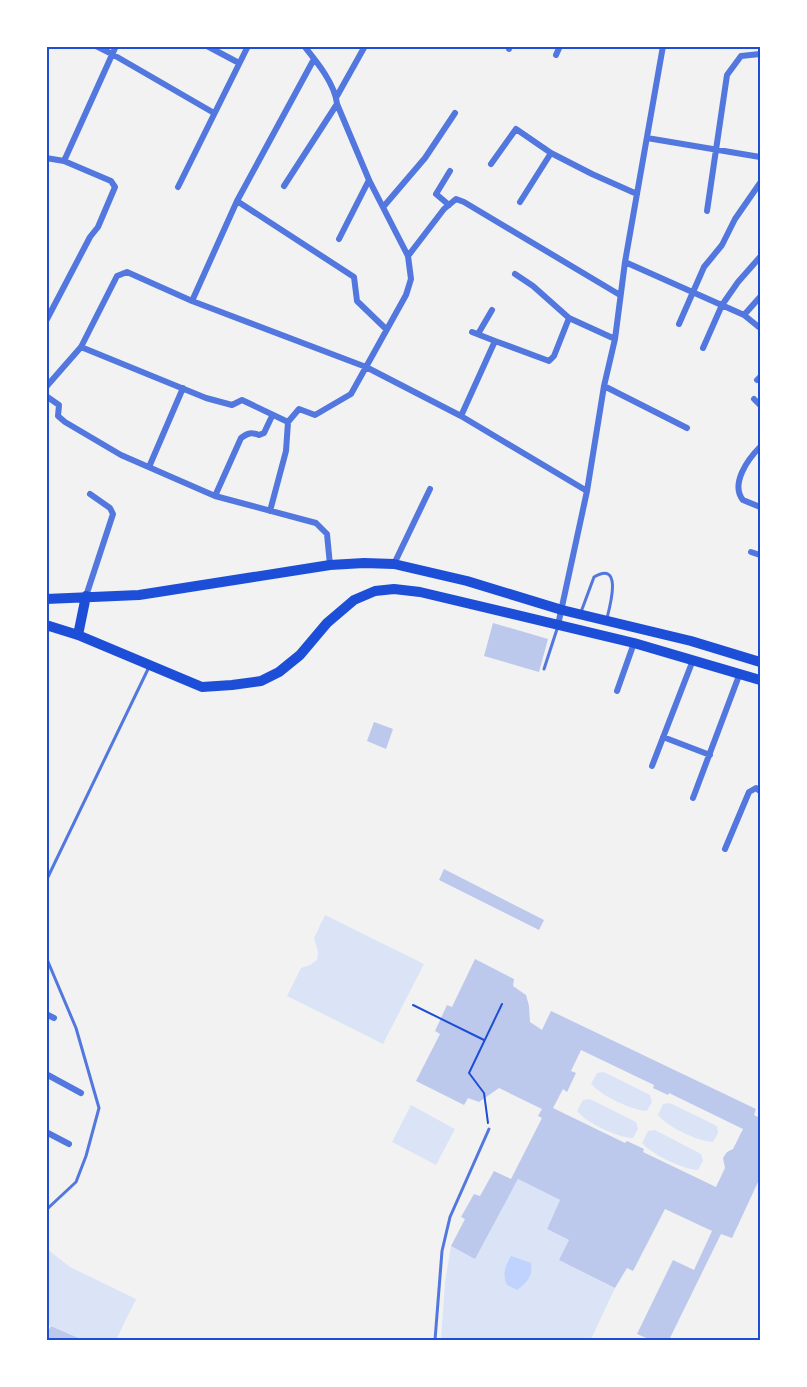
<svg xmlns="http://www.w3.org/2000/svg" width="807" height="1387" font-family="Lato,sans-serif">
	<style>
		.green { fill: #dbe4f7 }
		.water { fill: #bfd3fe }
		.building { fill: #bdc9ec; fill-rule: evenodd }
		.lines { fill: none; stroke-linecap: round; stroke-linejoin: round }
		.path { stroke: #1d4ed8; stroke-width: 2 }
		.service { stroke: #5277de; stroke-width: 3 }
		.minor { stroke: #5277de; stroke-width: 6 }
		.trunk { stroke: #1d4ed8; stroke-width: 10 }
		.neatline { fill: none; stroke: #1d4ed8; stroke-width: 2 }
	</style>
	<rect width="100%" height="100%" fill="#f2f2f2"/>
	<path class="green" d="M325 915 424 964 383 1044 287 996 301 968 310 965 317 960 318 952 314 938Z
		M604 1072 650 1095 652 1102 647 1111C633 1111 600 1095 591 1084L597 1073Z
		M590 1099 636 1122 638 1129 633 1138C619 1138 586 1123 577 1111L583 1100Z
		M670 1103 717 1126 718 1133 713 1142C699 1142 666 1126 658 1115L663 1104Z
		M411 1105 455 1129 436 1165 392 1142Z
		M655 1130 701 1154 703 1161 698 1170C684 1170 651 1154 642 1143L648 1131Z
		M518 1179 560 1200 547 1229 569 1240 560 1260 615 1288 592 1337 588 1340H441L445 1282 451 1246 475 1258Z
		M46 1248 70 1267 136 1299 116 1340H83L47 1324Z"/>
	<path class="water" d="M511 1256 531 1263C533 1277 527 1282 517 1290L507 1285C502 1274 505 1266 511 1256Z"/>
	<path class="building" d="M493 623 548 639 539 672 484 656Z
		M374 722 393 729 386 749 367 741Z
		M444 869 544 920 539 930 439 880Z
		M475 959 514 979 513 986 526 995 529 1006 530 1022 542 1030 551 1011 756 1109 754 1115 760 1118V1183L758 1182 732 1238 721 1234 669 1340H651L637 1334 673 1260 694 1270 712 1231 665 1209 633 1271 627 1268 615 1288 559 1260 569 1240 547 1229 560 1200 518 1179 475 1259 451 1246 465 1219 461 1217 474 1194 480 1196 494 1171 511 1179 542 1118 538 1116 542 1109 499 1088 479 1102 468 1098 464 1105 416 1081 440 1034 435 1031 447 1005 452 1007ZM581 1050 654 1085 653 1088 668 1095 669 1093 743 1129 733 1149 727 1152 723 1158 725 1168 716 1187 643 1152 644 1149 627 1141 625 1143 553 1108 563 1089 567 1092 576 1073 571 1071Z
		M51 1326 83 1340H46V1335Z"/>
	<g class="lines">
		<path class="path" d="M413 1005 484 1040
			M488 1123 484 1093 469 1073 502 1004"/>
		<path class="service" d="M581 612 594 577C623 560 610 606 607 618
			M544 669 558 626
			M46 881 149 667
			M46 957 76 1028 99 1108 86 1156 76 1182 46 1210
			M435 1340 442 1251 450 1217 489 1129"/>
		<path class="minor" d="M96 46 112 54 214 113
			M207 46 239 63
			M509 49 510 46
			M556 55 560 46
			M337 96 365 46
			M647 138 760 157
			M551 153 592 174 637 194
			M46 158 64 161 116 46
			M491 164 516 129 551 153 520 202
			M284 186 337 104
			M178 187 248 46
			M237 201 354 277 357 301 386 329
			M449 205 436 194 450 171
			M384 206 425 158 455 113
			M707 211 727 75 741 56 760 54
			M339 239 369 180
			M408 256 444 209 456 199 464 202 620 295
			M625 262 744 315 760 328
			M515 274 533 286 569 318
			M192 301 237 201 314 59
			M744 315 760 297
			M46 321 90 237 98 227 115 187 111 181 64 161
			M679 324 704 267 722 245 735 219 760 183
			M478 334 492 310
			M495 341 549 361 554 356 569 318 615 339
			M81 347 206 398 232 405 242 400 288 422 299 409 315 415 351 394 406 295 411 279 408 256 369 180 337 104C335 84 317 62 304 46
			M703 348 722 305 738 282 760 257
			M757 380 760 377
			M604 386 687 428
			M46 387 81 347 117 276 127 272 192 301 366 367 461 416 587 491
			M46 396 59 405 58 416 65 422 121 455 215 496 316 523 327 534 330 565
			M754 399 760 405
			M461 416 495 341 472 332
			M760 447C748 459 730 484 743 500L760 507
			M149 467 183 388
			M215 496 241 438C248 433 251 432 259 435L264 433 272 416
			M270 511 286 451 288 422
			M751 552 760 555
			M394 564 430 489
			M86 596 113 514 110 508 90 494
			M558 625 587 491 604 386 615 339 625 262 663 46
			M617 691 634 643
			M663 737 710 755
			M652 766 693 660
			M693 798 740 673
			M725 849 749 792 756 788 760 791
			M46 1014 54 1018
			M46 1074 81 1093
			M46 1132 69 1144"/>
		<path class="trunk" d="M46 599 139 595 330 565 364 563 394 564 467 581 562 610 691 641 760 662
			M46 625 78 635 202 687 232 685 261 681 279 672 300 655 327 623 354 600 375 591 394 589 420 592 634 643 760 680
			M78 635 86 596"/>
	</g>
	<rect width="807" height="1387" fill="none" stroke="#ffffff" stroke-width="96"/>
	<rect x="48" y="48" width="711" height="1291" class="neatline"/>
</svg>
